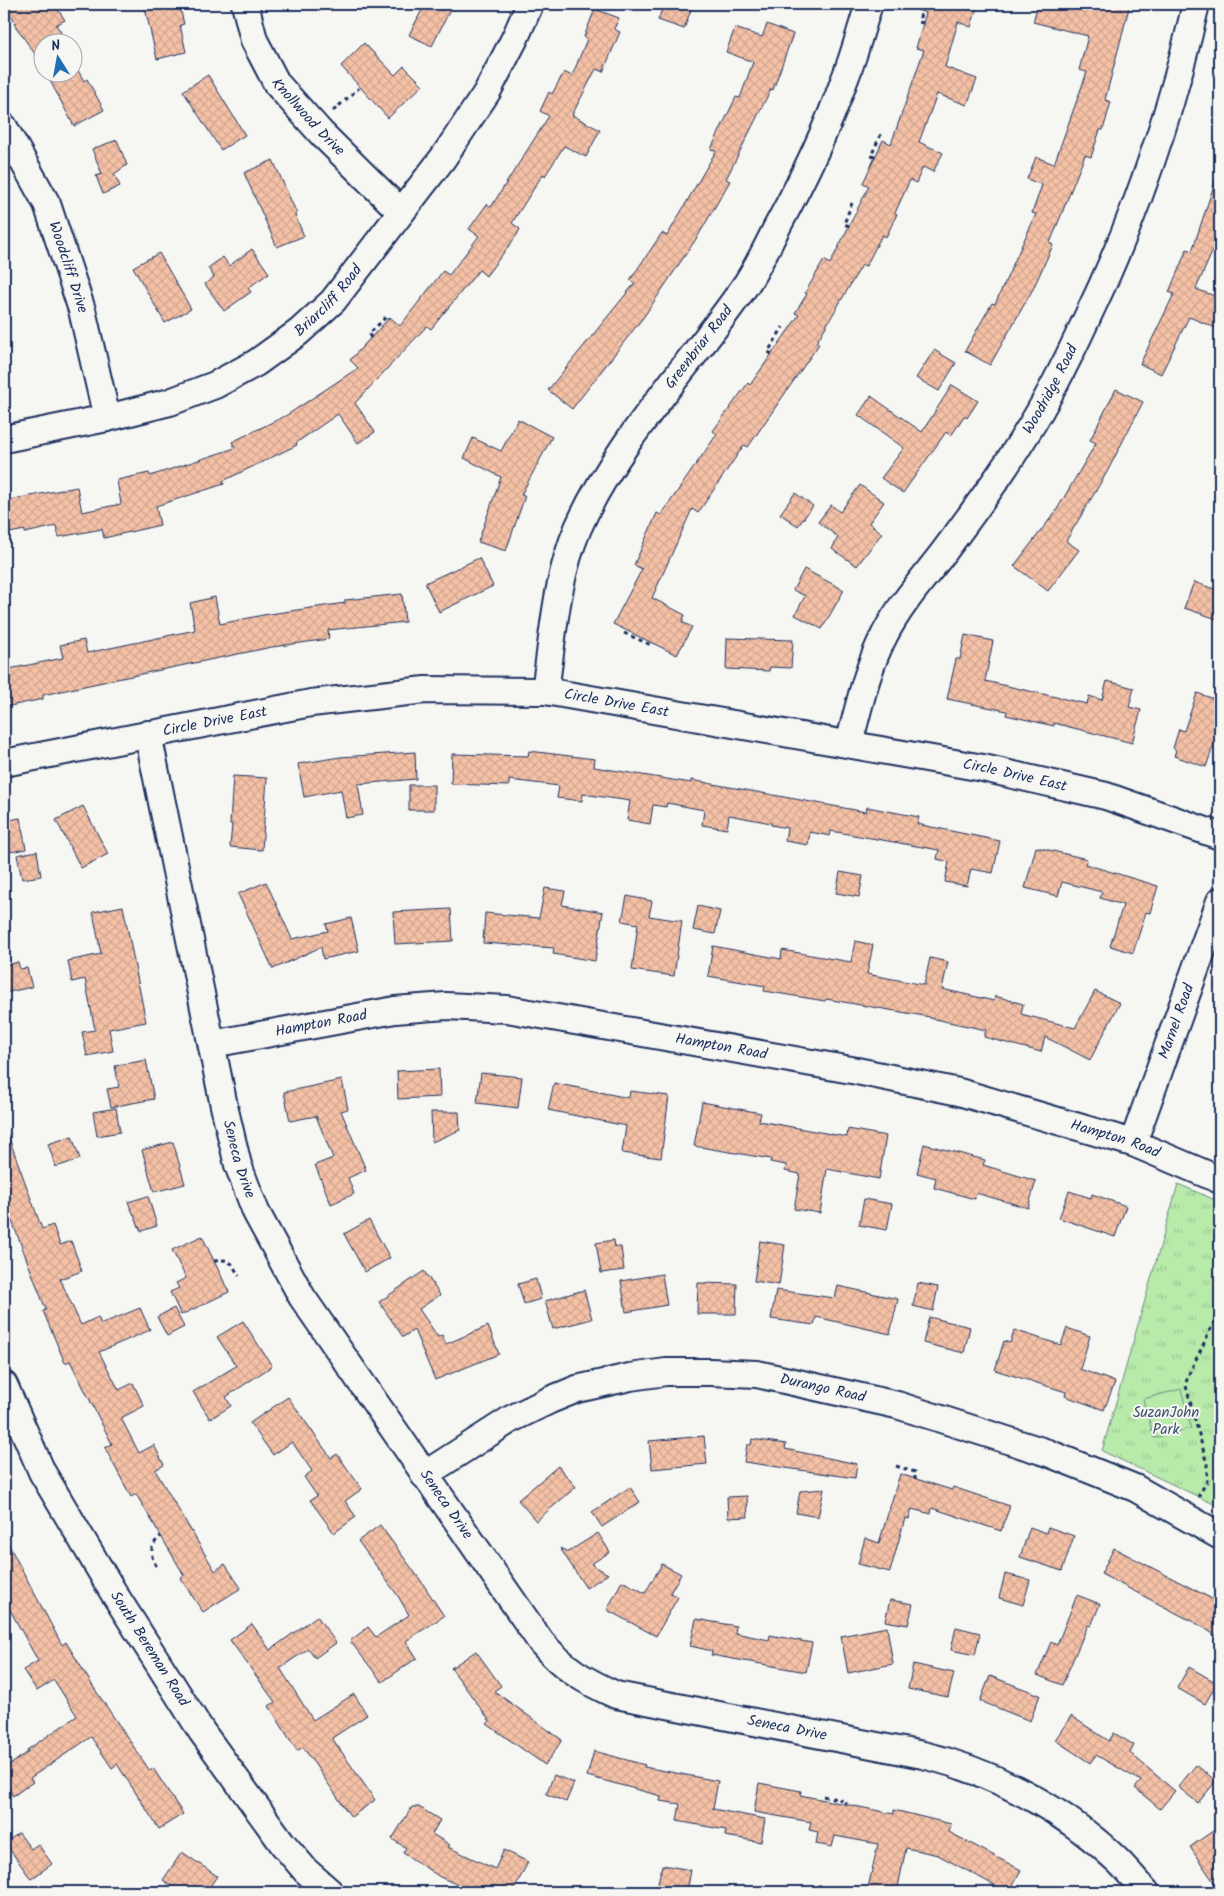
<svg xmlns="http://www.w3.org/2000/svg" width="1224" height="1896" font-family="Kalam,sans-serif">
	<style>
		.park { fill: url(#park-tufts); stroke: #6a8c84 }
		.pitch { fill: #b8eaaa; stroke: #6a8c84 }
		.building { fill: url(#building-cross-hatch); stroke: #1b2f5e }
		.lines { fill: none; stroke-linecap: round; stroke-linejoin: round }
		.minor-casing { stroke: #1b2f5e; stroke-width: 30 }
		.path { stroke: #1b2f5e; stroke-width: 3; stroke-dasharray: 4 4; stroke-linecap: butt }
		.minor { stroke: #f6f6f2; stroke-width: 26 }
		.labels { text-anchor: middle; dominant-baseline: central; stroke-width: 4; stroke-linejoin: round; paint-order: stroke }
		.street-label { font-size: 15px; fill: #1b2f5e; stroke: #f6f6f2 }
		.park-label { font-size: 15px; fill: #3a546d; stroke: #f6f6f2 }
	</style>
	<defs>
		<pattern id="park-tufts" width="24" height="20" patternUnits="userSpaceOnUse" patternTransform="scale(1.25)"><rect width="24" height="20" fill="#b8eaaa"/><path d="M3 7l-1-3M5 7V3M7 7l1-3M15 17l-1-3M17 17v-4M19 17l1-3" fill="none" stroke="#9ec995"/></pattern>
		<pattern id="building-cross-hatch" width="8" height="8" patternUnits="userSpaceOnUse" patternTransform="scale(1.25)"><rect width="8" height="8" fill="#f5c1a6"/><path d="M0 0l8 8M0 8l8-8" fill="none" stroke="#d1a691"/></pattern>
	</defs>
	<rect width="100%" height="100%" fill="#f6f6f2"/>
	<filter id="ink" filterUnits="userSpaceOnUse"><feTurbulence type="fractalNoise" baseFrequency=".02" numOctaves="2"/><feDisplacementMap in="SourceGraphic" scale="10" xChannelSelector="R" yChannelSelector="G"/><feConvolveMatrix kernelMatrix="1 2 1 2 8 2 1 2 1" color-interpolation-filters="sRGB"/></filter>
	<g filter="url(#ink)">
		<path class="park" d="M1178 1184 1220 1202V1507L1102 1451Z"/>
		<path class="pitch" d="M1181 1389 1191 1428 1154 1438 1143 1399Z"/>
		<path class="building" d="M4 4H54L65 20 56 25 61 32 59 34 63 42H42V64L14 24 16 23Z
			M144 4H179L184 24 180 25 186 52 157 59Z
			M425 4H453L432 46 409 35Z
			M664 4H693L684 29 658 20Z
			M912 4H978L971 27 958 22 945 67 977 79 967 105 937 94 919 142 943 153 933 172 923 167 916 183 910 180 895 213 897 214 886 237 882 235 866 266 862 265 816 343 819 344 748 447 744 445 698 513 692 509 652 598 685 615 682 622 692 627 677 655 613 624 642 569 634 565 657 513 661 515 717 434 713 431 748 383 750 385 799 315 795 313 807 294 805 293 824 260 830 264 869 186 863 183 883 140 891 144 924 50 916 48 926 13 911 8Z
			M1038 4H1130L1105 100 1111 102 1103 130H1100L1091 157 1085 155 1050 243 1053 245 1033 289 990 365 965 351 992 303 995 304 1036 214 1032 213 1042 185 1027 179 1036 157 1054 164 1087 72 1079 70 1088 36 1033 22Z
			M595 9 619 18 614 29 620 32 603 72 596 69 572 115 600 130 586 157 564 146 545 176 543 174 512 223 520 229 517 235 486 276 479 270 431 329 427 326 355 403 375 432 358 443 338 414 296 443 297 445 223 481 224 484 156 506 160 525 104 538 102 529 59 537 56 526 25 533V530L4 534V501L77 487 82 512 121 504 117 480 149 473 150 476 235 448 232 442 287 415 358 368 350 360 390 317 400 326 443 271 449 275 479 236 469 229 487 204 491 207 549 116 540 111 549 92 552 94 564 72 572 76 587 39 584 37Z
			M767 24 793 34 773 90 771 89 726 179 730 181 698 236 645 315 572 409 548 390 635 283 630 280 662 233 667 236 716 151 711 149 736 97 740 98 753 62 726 52 735 28 762 37Z
			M364 43 395 75 404 66 423 85 388 118 341 66Z
			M72 60 84 81 87 79 104 110 74 126 46 73 72 72Z
			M208 75 245 135 221 150 183 91Z
			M117 140 127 165 114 174 120 186 103 194 96 176 102 174 92 149Z
			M273 160 297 214 295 215 304 236 277 247 244 173Z
			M1217 176 1220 177V242L1217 241 1196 289 1220 298V316L1216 328 1189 317 1161 374 1140 364 1174 294 1169 292 1187 249 1192 251Z
			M252 249 269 273 248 288 251 292 224 311 205 284 214 277 208 268 223 257 229 266Z
			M159 253 191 309 165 323 133 267Z
			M934 350 956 363 939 391 916 378Z
			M952 385 978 401 967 418 964 416 951 436 946 432 903 493 881 478 904 448 858 415 871 396 922 432Z
			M1116 389 1143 402 1107 472 1066 541 1079 550 1048 591 1014 566 1056 511 1096 443 1090 440Z
			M518 419 552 437 521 495 525 496 506 551 478 542 501 477 464 458 473 438 501 451Z
			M860 485 884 502 869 523 882 533 857 566 832 549 838 537 818 522 831 505 840 512Z
			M795 493 813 506 798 526 780 514Z
			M479 558 493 586 439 612 425 583Z
			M804 569 844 590 822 629 795 615 805 596 793 590Z
			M1194 582 1220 591V620L1184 608Z
			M402 594 405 622 328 630 329 639 272 647 112 680 43 695V699L10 706 9 702 4 703V670L63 658 60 645 84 640 87 653 195 630 190 603 215 597 220 624 263 615 345 603V600Z
			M965 635 993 641 985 681 1087 704 1089 696 1102 700 1107 681 1134 688 1129 707 1141 710 1132 743 1054 723V726L1006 715 1007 711 947 699 956 659H960Z
			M727 638 793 640 791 668 770 667 769 671 726 669Z
			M1197 693 1220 701V726L1206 767 1174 756 1176 750 1173 748 1179 729 1184 731Z
			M529 751 595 759 594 767 691 783V780L866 812 867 807 919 817 917 824 1000 841 993 873 971 869 967 886 945 882 949 862 937 859 939 850 831 831 830 836 810 832 808 845 785 841 787 828 771 825V823L729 815 727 829 702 825 704 810 667 803 666 807 653 805 650 824 627 820 630 801 583 794 582 801 557 798 559 786 509 780V786L451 784 452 754 528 756Z
			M415 752 416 779 358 784 363 815 346 818 341 790 304 797 298 764 340 757Z
			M233 776 267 778 262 850 230 847 232 824H230Z
			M409 785H434V810H409Z
			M83 806 108 854 81 868 56 820Z
			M20 818 26 849 4 853V821Z
			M1036 847 1087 859 1085 864 1158 886 1150 913 1146 912 1133 953 1110 946 1123 905 1100 898 1102 892 1062 882 1058 896 1025 888Z
			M37 851 41 876 22 879 17 855Z
			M840 872 863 876 859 897 836 893Z
			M266 882 292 939 328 931 326 924 351 918 359 951 323 959 321 947 273 969 238 894Z
			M545 888 565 891 562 905 603 912 595 961 553 954 554 948 483 943 485 913 539 918Z
			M627 896 652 901 649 916 682 921 674 976 632 970 638 924 622 921Z
			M123 906 146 1022 109 1029 113 1051 87 1056 82 1032 95 1030 85 979 72 982 68 961 101 954 93 912Z
			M698 906 720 911 715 934 693 930Z
			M451 909 453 941 395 944 393 912Z
			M855 941 873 945 867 974 924 985 930 958 948 962 942 989 994 1001 995 996 1023 1004 1021 1014 1075 1028 1095 991 1120 1003 1090 1060 1045 1037 1041 1052 984 1037 986 1030 930 1018V1017L826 999 825 1001 764 991 765 986 708 976 713 946 781 959 782 950 851 962Z
			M18 962 20 969 27 968 32 987 4 993V966Z
			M146 1060 154 1099 111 1107 107 1089 119 1087 115 1066Z
			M439 1069 440 1097 398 1099 397 1071Z
			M481 1073 522 1077 518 1108 477 1103Z
			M342 1080 348 1109 341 1111 366 1170 348 1178 354 1194 331 1204 315 1165 333 1158 316 1116 290 1121 284 1092Z
			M554 1083 629 1098 630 1091 669 1096 661 1158 622 1153 626 1126 548 1110Z
			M702 1102 761 1113 759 1121 847 1137 848 1129 886 1136 879 1179 827 1169 820 1213 794 1209 800 1174 785 1171 786 1165 770 1162 771 1159 694 1146Z
			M116 1108 120 1132 97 1136 93 1112Z
			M431 1112H459L460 1130 432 1142Z
			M4 1130H6L42 1229 53 1225 60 1245 71 1241 82 1271 60 1279 81 1325 98 1317 101 1324 140 1308 150 1330 99 1352 119 1390 133 1383 144 1406 121 1418 139 1453 154 1445 164 1465 155 1470 215 1571 225 1564 241 1588 203 1612 180 1578 184 1575 136 1494 131 1497 105 1448 112 1444 70 1361 65 1363 43 1311 46 1310 12 1221 10 1222 4 1206Z
			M72 1136 80 1159 56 1167 48 1144Z
			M173 1142 185 1184 154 1192 142 1150Z
			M924 1144 985 1160 983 1165 1036 1181 1028 1208 976 1193 975 1199 934 1188 936 1178 917 1173Z
			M1069 1191 1091 1198 1092 1194 1126 1206 1115 1237 1059 1218Z
			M148 1196 157 1226 141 1231 128 1202Z
			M864 1199 892 1204 887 1230 859 1225Z
			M369 1220 390 1258 365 1272 344 1234Z
			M202 1236 229 1292 181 1315 170 1292 179 1288 176 1283 186 1278 172 1250Z
			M614 1240 615 1247H621L624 1270 601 1273 596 1243Z
			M760 1241 785 1245 779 1285 754 1281Z
			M424 1271 440 1295 419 1309 438 1337 442 1335 446 1344 488 1326 499 1354 435 1380 414 1330 403 1337 379 1302Z
			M662 1274 667 1305 626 1312 621 1281Z
			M536 1279 541 1299 524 1304 518 1284Z
			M698 1283 737 1284 736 1314H697Z
			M918 1283 938 1287 933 1311 913 1306Z
			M838 1286 898 1299 890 1334 816 1317 814 1325 771 1319 776 1290 835 1298Z
			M584 1290 592 1319 553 1329 545 1301Z
			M174 1308 184 1327 167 1336 157 1317Z
			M929 1317 970 1327 964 1353 923 1343Z
			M243 1321 272 1366 226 1397 231 1406 210 1419 193 1392 236 1366 217 1337Z
			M1067 1328 1090 1336 1080 1369 1115 1382 1104 1410 1065 1396 1066 1392 995 1370 1004 1341 1010 1343 1014 1330 1061 1345Z
			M288 1397 331 1458 337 1454 362 1489 345 1501 356 1517 334 1533 310 1500 317 1496 304 1477 312 1471 292 1442 273 1455 250 1423Z
			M704 1436 707 1464 652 1469 649 1441Z
			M752 1439 786 1444 785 1449 857 1464 855 1478 744 1462 747 1445H751Z
			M558 1466 576 1487 536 1521 518 1500Z
			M900 1474 952 1490 953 1487 1010 1506 1001 1531 932 1508 931 1514 912 1509 909 1519 905 1518 890 1572 858 1564 865 1538 879 1543Z
			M630 1487 640 1502 602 1527 592 1512Z
			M824 1489 818 1517 796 1513 800 1491Z
			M747 1496 748 1517 728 1518 727 1497Z
			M380 1525 421 1581 444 1616 406 1641 417 1658 382 1682 350 1641 368 1627 376 1637 409 1615 398 1596 358 1541Z
			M1030 1527 1046 1533 1048 1527 1074 1536 1062 1571 1020 1557Z
			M598 1533 610 1552 591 1564 608 1574 586 1588 560 1548 568 1552Z
			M4 1536 62 1645 66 1642 94 1688 150 1771 153 1768 183 1814 159 1829 117 1764 112 1768 91 1737 30 1778 33 1782 13 1796 4 1782V1769L28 1752 27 1750 77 1716 54 1680 37 1691 23 1670 38 1661 4 1599Z
			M1114 1548 1220 1603V1639L1203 1627 1101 1574Z
			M662 1564 681 1574 670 1593 678 1597 656 1636 607 1610 622 1581 645 1593Z
			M1005 1574 1030 1580 1023 1605 999 1598Z
			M1077 1595 1100 1604 1091 1626 1088 1625 1062 1685 1037 1675 1051 1642 1057 1645Z
			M890 1600 913 1604 908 1625 885 1621Z
			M317 1616 336 1643 315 1658 308 1649 280 1668 313 1720 354 1694 367 1715 332 1738 375 1800 351 1817 303 1747 297 1751 269 1706 275 1702 230 1640 252 1624 270 1650Z
			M696 1619 736 1626 735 1633 769 1640 770 1635 812 1643 806 1672 711 1655 712 1651 690 1646Z
			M887 1627 893 1664 848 1673 841 1636Z
			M956 1627 980 1633 975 1655 951 1650Z
			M476 1651 501 1686 494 1691 562 1740 545 1765 487 1724 490 1721 451 1668Z
			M913 1664 954 1673 948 1697 908 1689Z
			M1189 1667 1217 1683 1205 1704 1177 1688Z
			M990 1676 1040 1695 1030 1721 980 1701Z
			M1071 1716 1109 1741 1114 1733 1134 1745 1130 1753 1175 1791 1160 1809 1135 1788 1141 1781 1096 1755 1090 1763 1055 1740Z
			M594 1751 645 1765 644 1767 718 1781 713 1809 765 1819 761 1842 725 1836 726 1830 677 1821 680 1804 660 1801 661 1796 587 1776Z
			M1196 1765 1216 1781 1198 1803 1178 1787Z
			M554 1775 574 1783 566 1802 546 1794Z
			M759 1783 801 1791 800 1795 894 1814V1810L951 1824 949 1832 1021 1870 1009 1892H1007L938 1855 906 1848 897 1892H867L878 1844 835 1836 832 1847 816 1844 818 1832 809 1830 811 1822 754 1812Z
			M412 1807H419L440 1820 432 1834 450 1845 448 1847 495 1869 504 1850 528 1862 513 1892H474L440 1877 403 1853 406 1848 392 1839Z
			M1220 1826V1891L1190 1847Z
			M19 1833 31 1849 38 1844 52 1864 31 1879 5 1843Z
			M182 1852 217 1876 206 1892H181L163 1880Z
			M662 1865 691 1870 687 1892H656Z"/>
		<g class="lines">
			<g class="minor-casing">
				<g id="minor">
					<path id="s1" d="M245 4 254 40 277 84 321 133 401 212"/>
					<path id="s2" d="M4 127 47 204 82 310 107 418"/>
					<path id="s3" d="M4 439 107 418 170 402 215 385 256 363 299 332 333 301 443 158 487 92 515 38 530 4"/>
					<path id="s4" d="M545 691C553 637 556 579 578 528 618 438 692 364 747 283 758 266 767 247 776 229 802 181 826 132 844 81 854 56 861 29 869 4"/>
					<path id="s5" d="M148 734 224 1106 238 1165 256 1212 302 1297 541 1642C564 1669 585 1681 616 1695L923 1755C995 1772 1065 1810 1118 1861 1128 1871 1137 1882 1146 1892"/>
					<path id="s6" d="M849 744C859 706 867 668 885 634 900 605 923 579 943 553 972 514 1001 475 1026 434 1049 398 1068 359 1086 320 1135 219 1171 114 1196 4"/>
					<path id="s7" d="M4 763 311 703 425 690 545 691 983 768 1106 796 1220 836"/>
					<path id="s8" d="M212 1044 395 1010 446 1006 507 1009 857 1071 959 1092 1133 1143 1220 1180"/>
					<path id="s9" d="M1133 1143 1220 901"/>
					<path id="s10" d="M4 1385 42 1472 115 1595 202 1732 283 1844 306 1871 330 1892"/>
					<path id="s11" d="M424 1475 511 1419 550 1400 577 1389 630 1377 666 1372H710L757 1374 897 1405 1048 1453 1135 1488 1220 1536"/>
				</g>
			</g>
			<path class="path" d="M923 23 919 22 923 4
				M333 111 359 88
				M875 157 871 156 882 132
				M849 226 844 224 852 203
				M371 338 369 334 386 317
				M772 354 768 352 783 327
				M624 633 651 645 653 643
				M214 1261 226 1260 232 1264 239 1276
				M896 1466 915 1472V1479
				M1198 1497 1207 1481V1464L1186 1386 1187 1378 1220 1310
				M156 1566C149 1554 150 1545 161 1536
				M823 1796 846 1801 845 1804"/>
			<use href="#minor" class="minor"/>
		</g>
	</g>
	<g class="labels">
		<g class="street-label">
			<text stroke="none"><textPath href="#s1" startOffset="132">Knollwood Drive</textPath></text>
			<text stroke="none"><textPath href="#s2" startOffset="155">Woodcliff Drive</textPath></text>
			<text stroke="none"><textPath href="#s3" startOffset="361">Briarcliff Road</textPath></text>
			<text stroke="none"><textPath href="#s4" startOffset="385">Greenbriar Road</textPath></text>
			<text stroke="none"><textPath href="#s6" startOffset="412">Woodridge Road</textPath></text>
			<text stroke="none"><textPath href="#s7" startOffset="620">Circle Drive East</textPath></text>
			<text stroke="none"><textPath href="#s7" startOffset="215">Circle Drive East</textPath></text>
			<text stroke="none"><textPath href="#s7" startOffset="1025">Circle Drive East</textPath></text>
			<text stroke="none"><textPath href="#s9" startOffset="129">Marnel Road</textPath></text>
			<text stroke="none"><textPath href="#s8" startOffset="111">Hampton Road</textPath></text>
			<text stroke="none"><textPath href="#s8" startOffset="516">Hampton Road</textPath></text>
			<text stroke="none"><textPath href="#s8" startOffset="921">Hampton Road</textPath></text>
			<text stroke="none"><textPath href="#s5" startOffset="435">Seneca Drive</textPath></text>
			<text stroke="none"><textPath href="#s11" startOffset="425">Durango Road</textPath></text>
			<text stroke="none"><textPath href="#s5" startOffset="840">Seneca Drive</textPath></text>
			<text stroke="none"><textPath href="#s10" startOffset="302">South Bereman Road</textPath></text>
			<text stroke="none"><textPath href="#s5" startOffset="1274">Seneca Drive</textPath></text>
		</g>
		<g class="park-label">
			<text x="1166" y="1413">SuzanJohn<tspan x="1166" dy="17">Park</tspan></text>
		</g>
	</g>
	<rect width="1224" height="1896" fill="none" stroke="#f6f6f2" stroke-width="20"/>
	<rect x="10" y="10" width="1204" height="1876" fill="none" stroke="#1b2f5e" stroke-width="2" filter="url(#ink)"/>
	<g transform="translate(58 58) rotate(349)"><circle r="24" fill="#f6f6f2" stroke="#9ea6b7"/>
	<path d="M0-4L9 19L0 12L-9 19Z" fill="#1f6fb2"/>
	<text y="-8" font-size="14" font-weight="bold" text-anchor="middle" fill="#1b2f5e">N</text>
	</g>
</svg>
